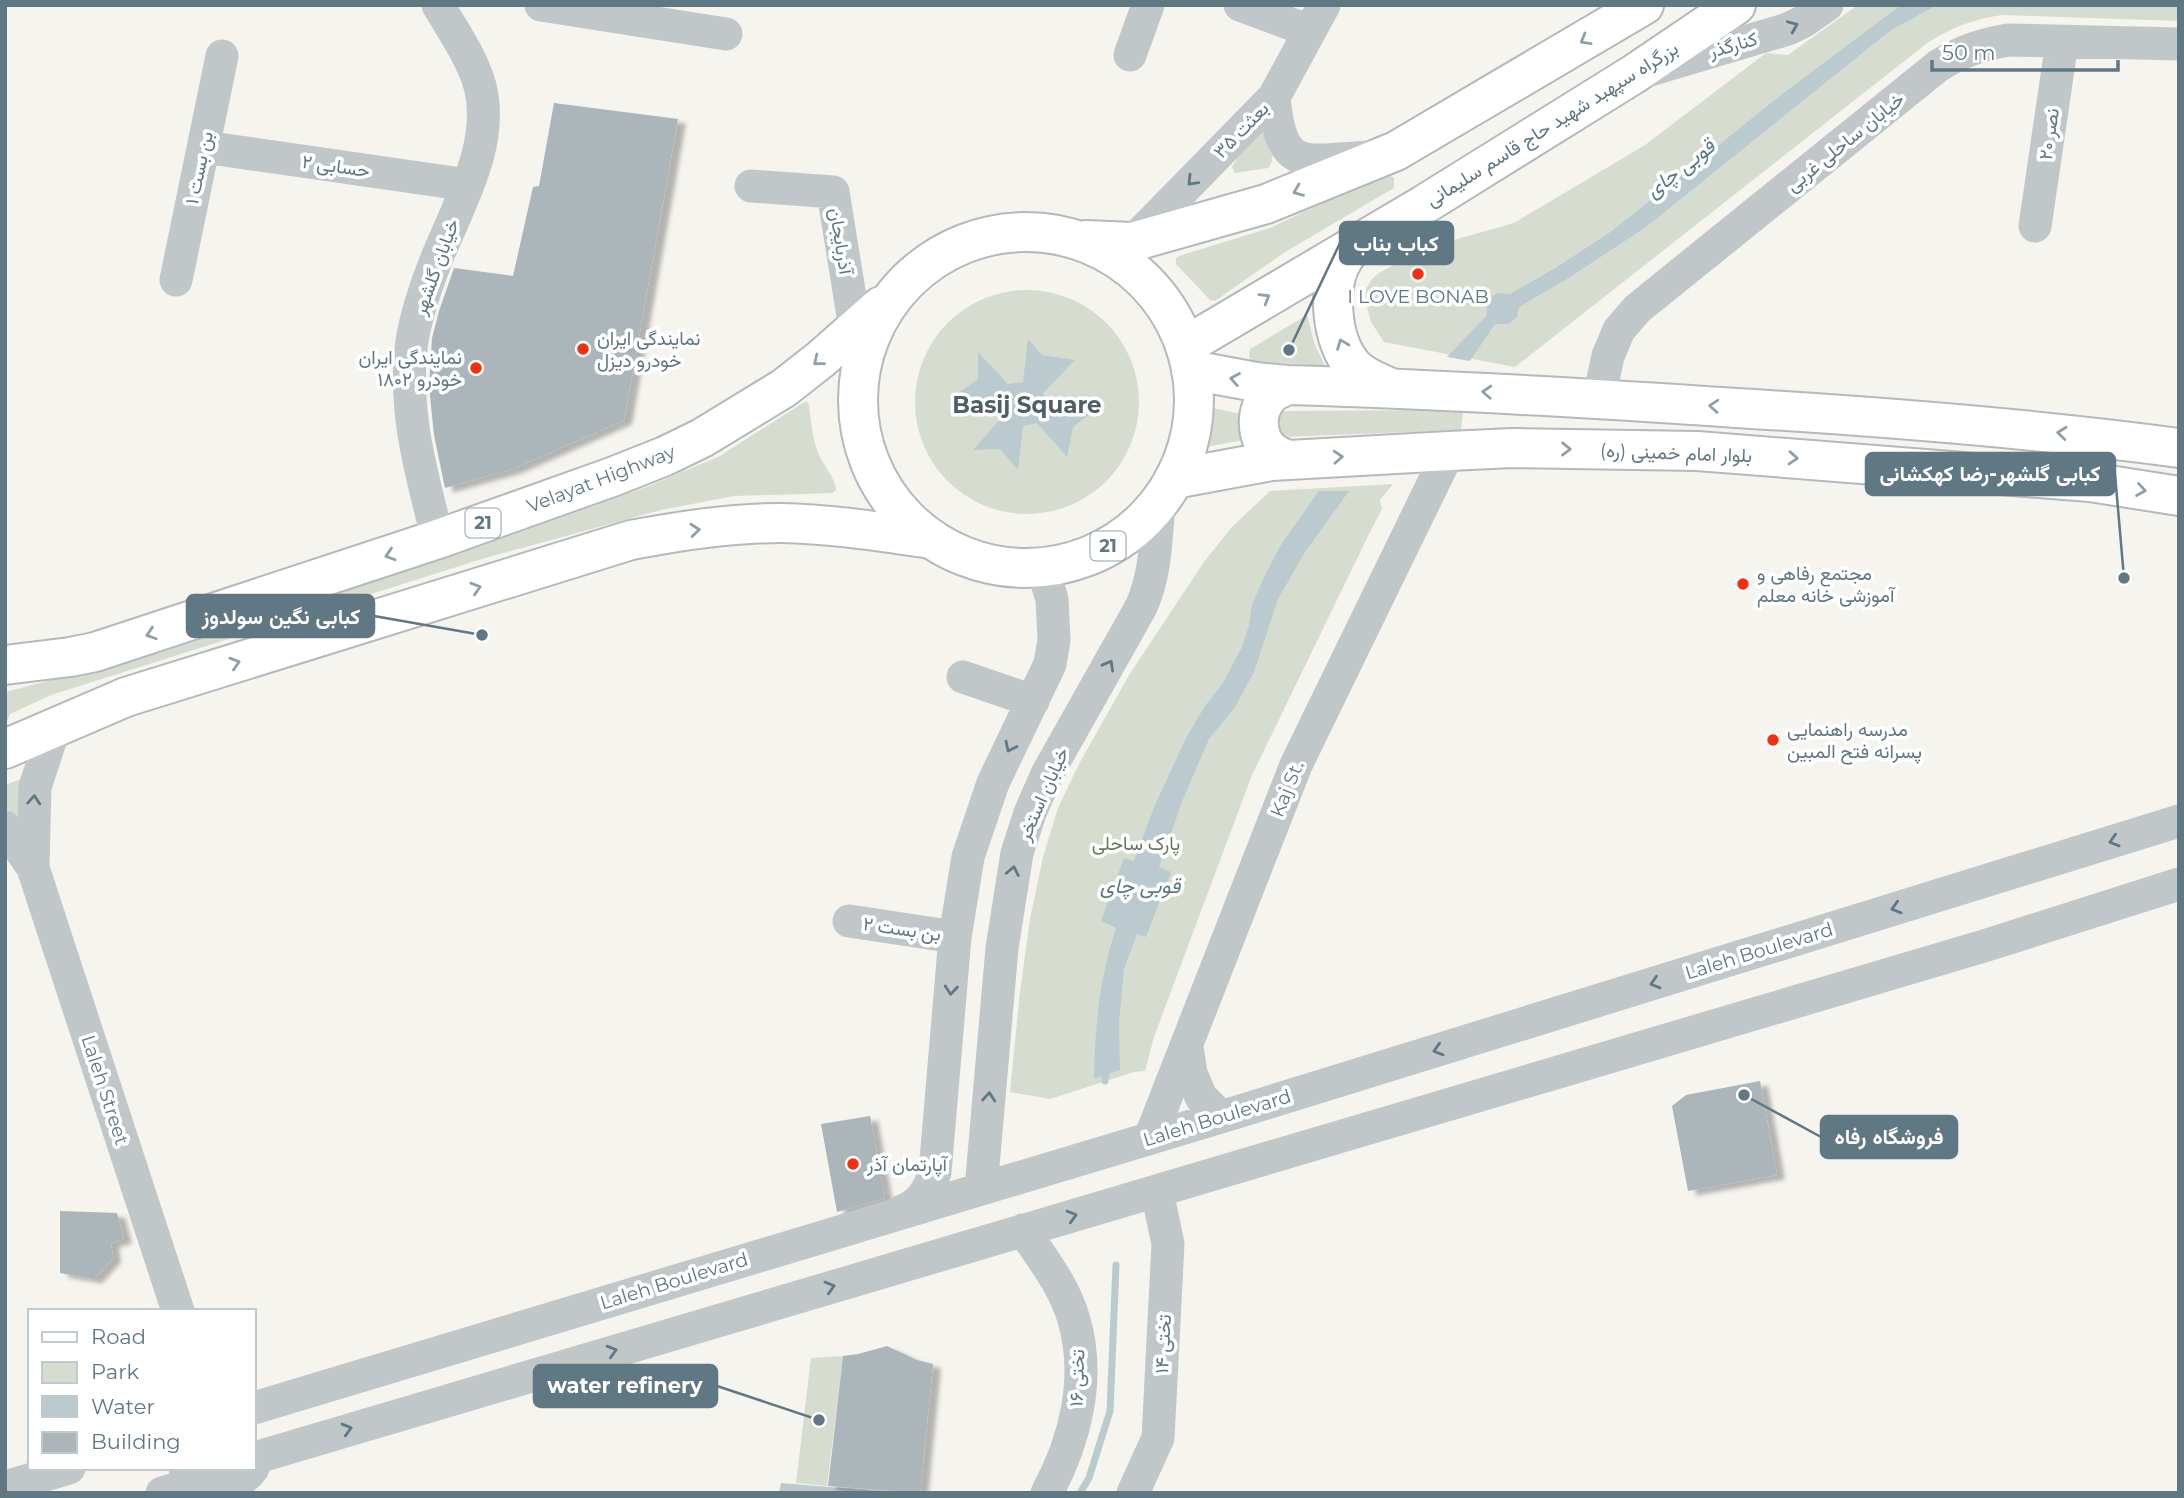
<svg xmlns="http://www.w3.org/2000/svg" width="2184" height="1498" font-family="Montserrat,Vazirmatn,sans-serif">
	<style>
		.green { fill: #d6dcd0 }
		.water { fill: #bbcace }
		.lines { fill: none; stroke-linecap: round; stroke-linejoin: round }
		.stream { stroke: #bbcace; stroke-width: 7 }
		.building { fill: #acb5b9; filter: url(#shadow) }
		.major-casing { stroke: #b4b9bc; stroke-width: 42 }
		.highway-casing { stroke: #b5b9bc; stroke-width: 42 }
		.minor { stroke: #c1c6c9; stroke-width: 33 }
		.major { stroke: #fff; stroke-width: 38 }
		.highway { stroke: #fff; stroke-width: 38 }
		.oneway { stroke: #607784 }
		.oneway2 { stroke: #90a0a9 }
		.poi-dot { fill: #f52e0f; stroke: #fff; stroke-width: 2.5 }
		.labels { text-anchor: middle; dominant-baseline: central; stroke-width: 7; stroke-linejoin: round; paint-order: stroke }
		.shield { fill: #fff; stroke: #90a0a9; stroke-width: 2 }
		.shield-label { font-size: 18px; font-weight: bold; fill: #607784 }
		.street-label { font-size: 19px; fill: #607784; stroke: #fff }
		.poi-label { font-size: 19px; fill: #607784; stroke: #fff; text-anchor: start }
		.park-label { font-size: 19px; fill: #677a60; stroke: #fff }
		.water-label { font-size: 21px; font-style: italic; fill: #5b7b82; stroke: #fff }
		.quarter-label { font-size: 23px; font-weight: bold; fill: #4f5f68; stroke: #fff }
		.leader { fill: none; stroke: #607784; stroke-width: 2.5 }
		.callout-dot { fill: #607784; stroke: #fff; stroke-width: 2.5 }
		.callout { fill: #607784; stroke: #607784; stroke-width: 2.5 }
		.callout-label { font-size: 21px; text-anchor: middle; font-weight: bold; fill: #fff }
	</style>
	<defs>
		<filter id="shadow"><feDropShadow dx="8" dy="4.5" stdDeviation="2" flood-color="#0004"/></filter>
	</defs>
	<rect width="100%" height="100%" fill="#f5f4ef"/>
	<path class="green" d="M1858 5H2179V21L2002 15C1973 19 1950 28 1926 44L1515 367 1384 342 1371 322 1365 299 1366 289 1372 279 1379 273 1412 255 1436 245 1514 223 1645 145 1766 53 1788 55Z
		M1262 130 1266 133C1269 145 1277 159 1268 168L1235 173 1232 167 1252 134Z
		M1386 173 1394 178V188L1285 252 1215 301 1210 300 1176 264V258L1179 256 1270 228Z
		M915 402a112 112 0 1 1 224 0a112 112 0 1 1-224 0Z
		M1307 315 1315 345 1325 366 1252 361 1249 357 1250 349Z
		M806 401 809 405C811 420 812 436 817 450 821 463 835 476 836 490L832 493 734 496 661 510 485 558 51 695 10 714 5 726V692L48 681 481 546 649 486 720 456Z
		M1208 407 1236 413 1249 412 1250 439 1205 447 1203 444 1207 427 1206 409Z
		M1463 410 1461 430 1283 437 1278 435 1276 414 1281 411Z
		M1393 484 1380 500 1382 509 1367 538 1252 775 1154 1037 1145 1071 1134 1072 1050 1099 1010 1092 1020 992 1030 919 1043 857 1058 808 1079 764 1129 675 1204 562 1231 528 1270 491Z
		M24 778 22 807 17 819 5 807V785Z
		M843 1356 827 1486 796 1483 811 1358Z"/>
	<path class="water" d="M1901 5H1937L1891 30 1646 227 1567 279 1519 307 1517 317 1509 324H1495L1470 361 1447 357 1487 315V304L1494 295 1499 293 1510 294 1557 267 1612 231 1781 95Z
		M1028 339 1042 355 1075 360 1043 393 1046 404 1096 409 1073 427 1067 457 1037 423 1023 426 1018 470 1000 449 973 450 1004 415 1000 406 955 395 978 379V352L1008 384 1023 382Z
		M1319 491H1349L1305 552 1278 599 1254 672 1235 707 1209 739 1183 799 1159 867 1171 872 1146 937 1137 934 1124 969 1119 1022 1120 1070 1094 1079C1095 1025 1099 981 1116 928L1101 921 1124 858 1134 861 1155 805 1186 738 1205 706 1223 683 1242 647 1249 625 1252 605 1264 577 1282 543Z
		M781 1483 902 1493H779Z"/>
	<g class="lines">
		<path class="stream" d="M1105 1081 1106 1066
			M1080 1493 1089 1478 1110 1411 1116 1265"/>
	</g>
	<path class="building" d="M554 103 678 119 624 420 513 469 445 488 434 435 429 386 432 338 439 311 454 268 513 276 533 187 539 186Z
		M1760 1081 1777 1175 1688 1191 1672 1106 1686 1095Z
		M870 1116 885 1198 837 1212 821 1124Z
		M60 1211 117 1213 124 1239 111 1243 113 1258 94 1279 60 1273Z
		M887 1346 917 1360 933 1364 920 1493 828 1486 843 1356 858 1354Z"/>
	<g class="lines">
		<g class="major-casing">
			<path id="major" d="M1359 242C1354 247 1347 252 1344 258 1326 286 1331 341 1353 366 1363 377 1378 382 1391 388
				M1191 370 1256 382 1288 385C1438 389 1587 398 1737 408 1885 417 2031 428 2179 448
				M1287 460C1283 458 1276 455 1272 452 1256 439 1254 412 1269 396 1273 391 1281 388 1288 385
				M1174 479 1271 461 1449 451 1513 448 1697 451 2090 482 2179 496"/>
		</g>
		<g class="highway-casing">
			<path id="highway" d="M858 400a168 168 0 1 1 336 0a168 168 0 1 1-336 0Z
				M1086 240 1132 242 1266 204 1396 151 1644 5
				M1185 346 1425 204 1634 74 1736 5
				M5 665 70 657 95 652 438 539 612 477 665 456 702 438 784 388 821 359 881 306
				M5 749 126 697 631 540C680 531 730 523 781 523 832 524 882 532 932 539"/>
		</g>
		<path class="minor" d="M541 5 726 34
			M1240 5 1310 31
			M1130 55 1148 5
			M1650 70 1788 29 1804 21 1827 5
			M1274 97C1281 175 1305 160 1370 157
			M204 147 468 185
			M751 186 833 192 855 328
			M2035 226 2062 42
			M1132 242 1274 97 1324 5
			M176 280 222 56
			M1599 399 1608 356 1619 330 1637 309 1938 66C1962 51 1980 45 2008 40L2179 44
			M438 539C421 473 401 403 413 335 418 309 427 283 437 258 458 205 495 145 480 86 472 58 453 30 438 5
			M963 677 1033 701
			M5 827 33 868 178 1311
			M33 868 35 787 55 726
			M849 921 955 937
			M1187 1047 1191 1073 1201 1097 1221 1117
			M1150 1138 1296 765 1449 451
			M981 1189 1002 948 1017 853 1030 813 1047 774 1141 607C1156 574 1156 538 1159 502
			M902 1211C921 1204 928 1191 935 1172L955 937 968 857 993 783 1050 664 1054 640 1052 599 1042 567
			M1023 1230C1042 1258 1065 1287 1074 1320 1091 1379 1075 1441 1047 1493
			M254 1408 1221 1117 2179 821
			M258 1457 1984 946 2179 884
			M185 1468C204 1492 235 1493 253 1468
			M5 1487 69 1468
			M162 1493 198 1482
			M1133 1493 1158 1438 1168 1244 1157 1191"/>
		<use href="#major" class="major"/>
		<use href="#highway" class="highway"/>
	</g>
	<defs><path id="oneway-chevron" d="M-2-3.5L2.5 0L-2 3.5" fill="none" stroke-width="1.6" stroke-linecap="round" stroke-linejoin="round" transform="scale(1.75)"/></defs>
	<g class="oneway">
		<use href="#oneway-chevron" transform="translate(1793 26) rotate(-23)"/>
		<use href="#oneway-chevron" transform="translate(1192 181) rotate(134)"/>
		<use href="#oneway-chevron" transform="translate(1109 665) rotate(-61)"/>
		<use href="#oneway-chevron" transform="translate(1010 747) rotate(116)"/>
		<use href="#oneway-chevron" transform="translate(34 800) rotate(-86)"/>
		<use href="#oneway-chevron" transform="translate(2114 841) rotate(163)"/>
		<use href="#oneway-chevron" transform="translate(1013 871) rotate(-79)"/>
		<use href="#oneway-chevron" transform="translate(1896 908) rotate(163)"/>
		<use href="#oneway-chevron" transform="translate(1655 983) rotate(163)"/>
		<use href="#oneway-chevron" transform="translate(951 990) rotate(95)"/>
		<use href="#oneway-chevron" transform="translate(1438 1050) rotate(163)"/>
		<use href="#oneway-chevron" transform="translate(989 1097) rotate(-85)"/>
		<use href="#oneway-chevron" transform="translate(1072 1216) rotate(-16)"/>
		<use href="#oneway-chevron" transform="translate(830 1287) rotate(-16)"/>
		<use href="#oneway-chevron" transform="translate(612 1351) rotate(-16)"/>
		<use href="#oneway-chevron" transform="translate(347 1429) rotate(-16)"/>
	</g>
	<g class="oneway2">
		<use href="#oneway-chevron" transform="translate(1585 40) rotate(150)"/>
		<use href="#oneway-chevron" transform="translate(1298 191) rotate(158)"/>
		<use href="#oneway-chevron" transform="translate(1265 298) rotate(-31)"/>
		<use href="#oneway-chevron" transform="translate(1342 344) rotate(-111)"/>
		<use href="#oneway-chevron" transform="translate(818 361) rotate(141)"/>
		<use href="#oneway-chevron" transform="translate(1235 379) rotate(-170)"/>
		<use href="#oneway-chevron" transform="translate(1487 392) rotate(-177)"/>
		<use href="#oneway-chevron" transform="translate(1714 406) rotate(-176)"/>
		<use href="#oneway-chevron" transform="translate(2062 433) rotate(-174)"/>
		<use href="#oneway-chevron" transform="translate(1566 449) rotate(1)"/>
		<use href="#oneway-chevron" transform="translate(1338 457) rotate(-3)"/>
		<use href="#oneway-chevron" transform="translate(1793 458) rotate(4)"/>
		<use href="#oneway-chevron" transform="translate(2141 490) rotate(9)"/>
		<use href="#oneway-chevron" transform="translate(695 530) rotate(-6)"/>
		<use href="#oneway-chevron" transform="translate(390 555) rotate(162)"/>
		<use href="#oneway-chevron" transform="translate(476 588) rotate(-17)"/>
		<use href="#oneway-chevron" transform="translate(151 634) rotate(162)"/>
		<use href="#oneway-chevron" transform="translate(235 663) rotate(-17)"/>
	</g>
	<g class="poi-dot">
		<circle cx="1418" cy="274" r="7"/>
		<circle cx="583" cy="349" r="7"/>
		<circle cx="476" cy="368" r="7"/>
		<circle cx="1743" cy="584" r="7"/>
		<circle cx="1773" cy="740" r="7"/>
		<circle cx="853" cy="1164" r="7"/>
	</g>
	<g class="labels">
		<g class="shield">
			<rect x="465.5" y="508.5" width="35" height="29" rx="5"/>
			<rect x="1090.5" y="531.5" width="35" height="29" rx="5"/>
		</g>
		<g class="shield-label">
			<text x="483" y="523">21</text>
			<text x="1108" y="546">21</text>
		</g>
		<g class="street-label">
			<text transform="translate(1733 45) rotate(-16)">کنارگذر</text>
			<text transform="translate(1552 124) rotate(-32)">بزرگراه سپهبد شهید حاج قاسم سلیمانی</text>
			<text transform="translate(1241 130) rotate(-46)">بعثت ۳۵</text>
			<text transform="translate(2049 134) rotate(-82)">نصر ۲۰</text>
			<text transform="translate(1845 142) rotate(-39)">خیابان ساحلی غربی</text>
			<text transform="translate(336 166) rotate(8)">حسابی ۲</text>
			<text transform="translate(199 168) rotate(-78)">بن بست ۱</text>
			<text transform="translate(841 241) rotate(81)">آذربایجان</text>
			<text transform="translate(436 267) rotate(-70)">خیابان گلشهر</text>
			<text transform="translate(1676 453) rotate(2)">بلوار امام خمینی (ره)</text>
			<text transform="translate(601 479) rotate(-21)">Velayat Highway</text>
			<text transform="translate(1287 789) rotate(-68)">Kaj St.</text>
			<text transform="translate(1043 794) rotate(-66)">خیابان استخر</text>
			<text transform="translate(902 929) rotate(8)">بن بست ۲</text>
			<text transform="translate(1759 951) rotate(-17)">Laleh Boulevard</text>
			<text transform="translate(105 1090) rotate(72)">Laleh Street</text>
			<text transform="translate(1217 1118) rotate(-17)">Laleh Boulevard</text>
			<text transform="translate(674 1281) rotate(-17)">Laleh Boulevard</text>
			<text transform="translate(1163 1344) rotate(-87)">تختی ۱۴</text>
			<text transform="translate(1077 1378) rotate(-88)">تختی ۱۶</text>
		</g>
		<g class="poi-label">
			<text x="1418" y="296" text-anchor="middle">I LOVE BONAB</text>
			<text x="597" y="338">نمایندگی ایران<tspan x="597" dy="22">خودرو دیزل</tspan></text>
			<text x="462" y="357" text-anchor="end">نمایندگی ایران<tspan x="462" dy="22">خودرو ۱۸۰۲</tspan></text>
			<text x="1757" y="573">مجتمع رفاهی و<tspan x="1757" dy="22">آموزشی خانه معلم</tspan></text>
			<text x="1787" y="729">مدرسه راهنمایی<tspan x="1787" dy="22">پسرانه فتح المبین</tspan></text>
			<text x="867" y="1164">آپارتمان آذر</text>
		</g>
		<g class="park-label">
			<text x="1136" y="843">پارک ساحلی</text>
		</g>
		<g class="water-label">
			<text transform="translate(1680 168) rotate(-38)">قوبی چای</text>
			<text x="1140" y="885">قوبی چای</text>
		</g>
		<g class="quarter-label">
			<text x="1027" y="405">Basij Square</text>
		</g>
	</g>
	<path class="leader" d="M1289 350L1340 243M2124 578L2115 474M482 635L374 616M1744 1095L1821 1137M819 1420L717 1386"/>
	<g class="callout-dot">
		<circle cx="1289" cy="350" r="7"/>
		<circle cx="2124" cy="578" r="7"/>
		<circle cx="482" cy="635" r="7"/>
		<circle cx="1744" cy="1095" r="7"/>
		<circle cx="819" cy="1420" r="7"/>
	</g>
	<g class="callout">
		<rect x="1340" y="222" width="113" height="42" rx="7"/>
		<rect x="1866" y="453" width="249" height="42" rx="7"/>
		<rect x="187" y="595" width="187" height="42" rx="7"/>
		<rect x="1821" y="1116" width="136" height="42" rx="7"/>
		<rect x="534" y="1365" width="183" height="42" rx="7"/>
	</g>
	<g class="callout-label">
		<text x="1396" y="251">کباب بناب</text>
		<text x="1990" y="481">کبابی گلشهر-رضا کهکشانی</text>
		<text x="281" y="624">کبابی نگین سولدوز</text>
		<text x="1889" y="1144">فروشگاه رفاه</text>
		<text x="625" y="1393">water refinery</text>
	</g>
	<rect width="2184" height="1498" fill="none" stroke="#607784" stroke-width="14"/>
	<rect x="28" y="1309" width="228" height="161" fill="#ffffff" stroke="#bfc9ce" stroke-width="2"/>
	<rect x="42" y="1332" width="35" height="10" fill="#ffffff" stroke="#bfc9ce" stroke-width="2"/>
	<text x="91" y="1344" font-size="21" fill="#607784">Road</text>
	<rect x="42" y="1362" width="35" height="21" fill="#d6dcd0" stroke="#bfc9ce" stroke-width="2"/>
	<text x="91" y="1379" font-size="21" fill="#607784">Park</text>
	<rect x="42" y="1396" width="35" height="21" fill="#bbcace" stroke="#bfc9ce" stroke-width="2"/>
	<text x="91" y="1414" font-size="21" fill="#607784">Water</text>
	<rect x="42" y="1432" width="35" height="21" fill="#acb5b9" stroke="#bfc9ce" stroke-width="2"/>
	<text x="91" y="1449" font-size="21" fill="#607784">Building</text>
	<path d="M1932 60v10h186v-10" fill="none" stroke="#607784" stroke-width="3.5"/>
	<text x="1942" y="60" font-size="21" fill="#607784" stroke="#ffffff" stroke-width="5" paint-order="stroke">50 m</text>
</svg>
